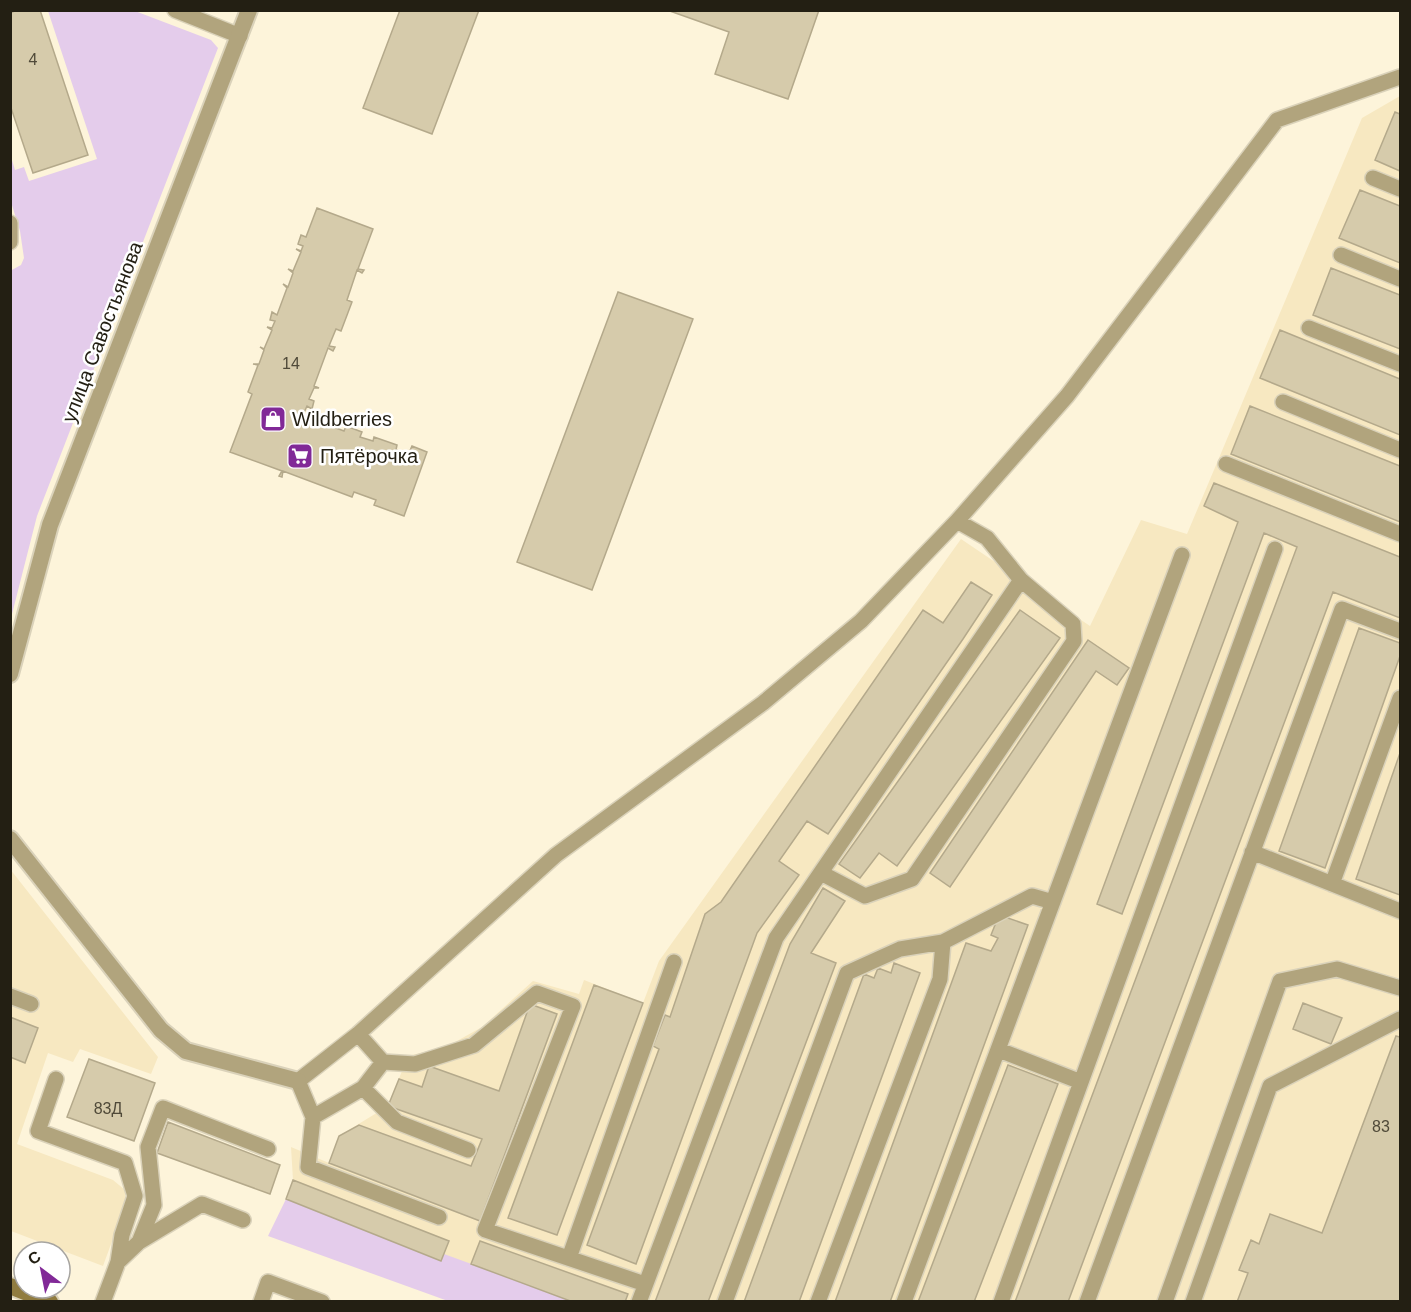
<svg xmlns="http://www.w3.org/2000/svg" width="1411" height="1312" font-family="Arial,sans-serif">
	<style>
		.built { fill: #f7e8c1 }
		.green { fill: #e4cceb }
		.building { fill: #d6cbab; stroke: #b4a98b; stroke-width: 1.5 }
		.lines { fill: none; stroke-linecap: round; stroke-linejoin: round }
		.service-casing { stroke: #dad2ba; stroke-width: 18 }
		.minor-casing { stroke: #dad2ba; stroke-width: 20 }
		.secondary-casing { stroke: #dad2ba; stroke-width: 20 }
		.service { stroke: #b1a47d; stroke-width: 15 }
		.minor { stroke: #b1a47d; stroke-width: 16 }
		.secondary { stroke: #907c40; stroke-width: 16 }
		.labels { text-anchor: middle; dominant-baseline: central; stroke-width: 5; stroke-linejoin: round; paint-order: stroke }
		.number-label { font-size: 16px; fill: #504a39 }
		.street-label { font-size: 20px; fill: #231f13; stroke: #fff }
		.poi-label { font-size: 20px; fill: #231f13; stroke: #fff; text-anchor: start }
	</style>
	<rect width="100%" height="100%" fill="#fdf4da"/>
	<path class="built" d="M1400 96V1301H573L444 1255 441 1261 286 1199 293 1180 291 1147 329 1163 339 1136 388 1106 408 1056 448 1046 482 1027 533 981 579 994 584 980 643 1003 659 961 961 539 1090 626 1141 520 1187 534 1362 118Z
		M10 869 158 1057 151 1074 80 1049 73 1062 48 1053 17 1144 113 1180 125 1190 126 1203 103 1266 11 1231Z"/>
	<path class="green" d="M48 11H135L211 40 218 48 37 516 11 618 10 271 21 265 24 258 20 231 11 202V157L15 170 24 167 29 181 97 159Z
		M286 1199 441 1261 444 1254 573 1301H448L268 1236Z"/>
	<path class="building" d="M17 10H40L88 155 33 173 10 105V13Z
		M400 10H479L432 134 363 108Z
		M667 10H819L788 99 715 74 729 32Z
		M1395 112 1400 114V171L1375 160Z
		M1360 190 1400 206V263L1339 238Z
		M317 208 373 229 358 269 364 270 362 273 357 270 347 300 352 302 341 331 336 329 329 346 335 347 333 351 328 348 314 386 319 388H314L309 399 314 401 312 409 307 406 303 415 319 421 322 417 320 422 344 431 346 426 362 432 360 437 373 441 374 437 397 445 396 450 408 455 412 446 427 452 404 516 374 505 376 500 354 492 352 497 283 471 282 477 279 476 282 471 230 452 252 394 248 392 258 365 253 364H259L264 350 260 347 264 349 272 330 267 327 272 328 275 321 270 320 272 312 277 315 287 288 283 284 288 287 293 273 288 269 293 271 301 252 296 249 301 251 303 246 298 244 301 235 306 237Z
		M1331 268 1400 295V349L1313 315Z
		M618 292 693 319 592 590 517 562Z
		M1280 330 1400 379V435L1260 378Z
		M1250 406 1400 466V522L1231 454Z
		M1214 483 1400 557V618L1333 592 1068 1302H1015L1297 547 1264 533 1122 914 1097 904 1238 522 1204 506Z
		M971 582 992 595 963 639 828 834 807 821 779 861 799 875 757 933 636 1264 587 1245 659 1049 653 1046 665 1015 670 1017 705 914 721 902 923 610 943 623Z
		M1020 610 1060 638 897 866 879 853 860 878 839 864Z
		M1359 628 1400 643V656L1325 868 1279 851Z
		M1088 640 1129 668 1117 685 1096 671 950 887 930 873Z
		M1400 753V895L1356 879Z
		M823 888 845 901 811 953 836 963 708 1302H655L790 944Z
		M999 915 1028 925 890 1302H835L966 943 991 951 998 938 991 935Z
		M894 963 920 973 799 1302H744L864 974 874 978 878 968 891 973Z
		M594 985 643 1003 557 1235 508 1218Z
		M1303 1003 1342 1018 1331 1044 1293 1029Z
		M530 1004 557 1014 480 1221 329 1163 339 1136 359 1125 471 1166 482 1139 388 1106 399 1079 422 1087 429 1066 499 1091Z
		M10 1017 38 1028 25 1063 10 1057Z
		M1396 1036 1400 1037V1302H1237L1248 1273 1239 1270 1251 1240 1259 1244 1270 1214 1322 1233Z
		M89 1059 155 1083 134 1141 67 1117Z
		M1008 1065 1058 1084 974 1302H918Z
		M168 1122 280 1165 270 1194 157 1153Z
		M293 1180 449 1241 441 1261 286 1199Z
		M480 1241 628 1294 625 1302H573L471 1264Z"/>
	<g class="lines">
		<g class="service-casing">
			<path id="service" d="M175 10 240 36
				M1373 178 1400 189
				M10 223V242
				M1341 255 1400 279
				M1309 328 1400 364
				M1283 402 1400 450
				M1226 464 1400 534
				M1252 852 1400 911
				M821 873 865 896 912 879 1074 641 1073 624 1021 580
				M1332 884 1400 698
				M943 942 1032 896 1053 902
				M10 996 31 1004
				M358 1034 383 1062 415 1064 474 1045 537 993 573 1006 485 1230 645 1284
				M999 1050 1081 1082
				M56 1079 38 1131 125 1163 135 1196 122 1235 118 1262 103 1302
				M363 1088 397 1122 468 1150
				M313 1117 363 1088 383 1062
				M439 1217 308 1167 313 1117 298 1081 358 1034 556 855 763 703 861 621 957 521 1067 396 1277 120 1400 77
				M139 1242 154 1205 148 1147 163 1108 268 1149
				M569 1258 674 962
				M118 1262 139 1242 202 1204 243 1220
				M261 1302 268 1282 322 1302
				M639 1302 776 938 1021 580 987 538 957 521
				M725 1302 847 973 900 949 943 942 940 979 818 1302
				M904 1302 1182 555
				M1001 1302 1275 549
				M1087 1302 1342 609 1400 631
				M1165 1302 1280 981 1337 969 1400 988
				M1193 1302 1270 1086 1400 1019"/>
		</g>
		<g class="minor-casing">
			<path id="minor" d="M10 674 50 525 249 10
				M10 839 161 1030 186 1051 298 1081"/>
		</g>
		<g class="secondary-casing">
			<path id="secondary" d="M10 1286 50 1302"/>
		</g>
		<use href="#service" class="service"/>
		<use href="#minor" class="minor"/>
		<use href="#secondary" class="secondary"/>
	</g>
	<defs>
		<g id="shop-square" transform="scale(1.35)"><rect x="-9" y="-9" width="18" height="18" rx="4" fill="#812997" stroke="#fff"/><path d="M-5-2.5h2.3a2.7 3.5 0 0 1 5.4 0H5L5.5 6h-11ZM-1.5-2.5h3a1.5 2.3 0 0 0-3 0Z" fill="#fff"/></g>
		<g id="supermarket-square" transform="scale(1.35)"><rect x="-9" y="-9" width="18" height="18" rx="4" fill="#812997" stroke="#fff"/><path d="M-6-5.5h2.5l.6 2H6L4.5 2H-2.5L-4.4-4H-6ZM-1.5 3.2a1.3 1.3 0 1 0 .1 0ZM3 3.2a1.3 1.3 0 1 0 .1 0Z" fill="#fff"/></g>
	</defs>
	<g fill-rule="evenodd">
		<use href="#shop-square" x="273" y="419"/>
		<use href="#supermarket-square" x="300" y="456"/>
	</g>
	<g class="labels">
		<g class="number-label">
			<text x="33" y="59">4</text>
			<text x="291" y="363">14</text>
			<text x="108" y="1108">83Д</text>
			<text x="1381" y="1126">83</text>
		</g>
		<g class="street-label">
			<text transform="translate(102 332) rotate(-69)">улица Савостьянова</text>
		</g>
		<g class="poi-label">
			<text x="292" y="419">Wildberries</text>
			<text x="320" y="456">Пятёрочка</text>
		</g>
	</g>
	<rect width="1411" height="1312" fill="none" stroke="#231f13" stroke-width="24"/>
	<g transform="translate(42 1270) rotate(328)"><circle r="28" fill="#ffffff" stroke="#a7a5a1" stroke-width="1.5"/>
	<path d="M0-4.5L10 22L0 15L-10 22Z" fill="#812997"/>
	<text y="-9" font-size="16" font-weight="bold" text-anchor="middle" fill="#231f13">С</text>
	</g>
</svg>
